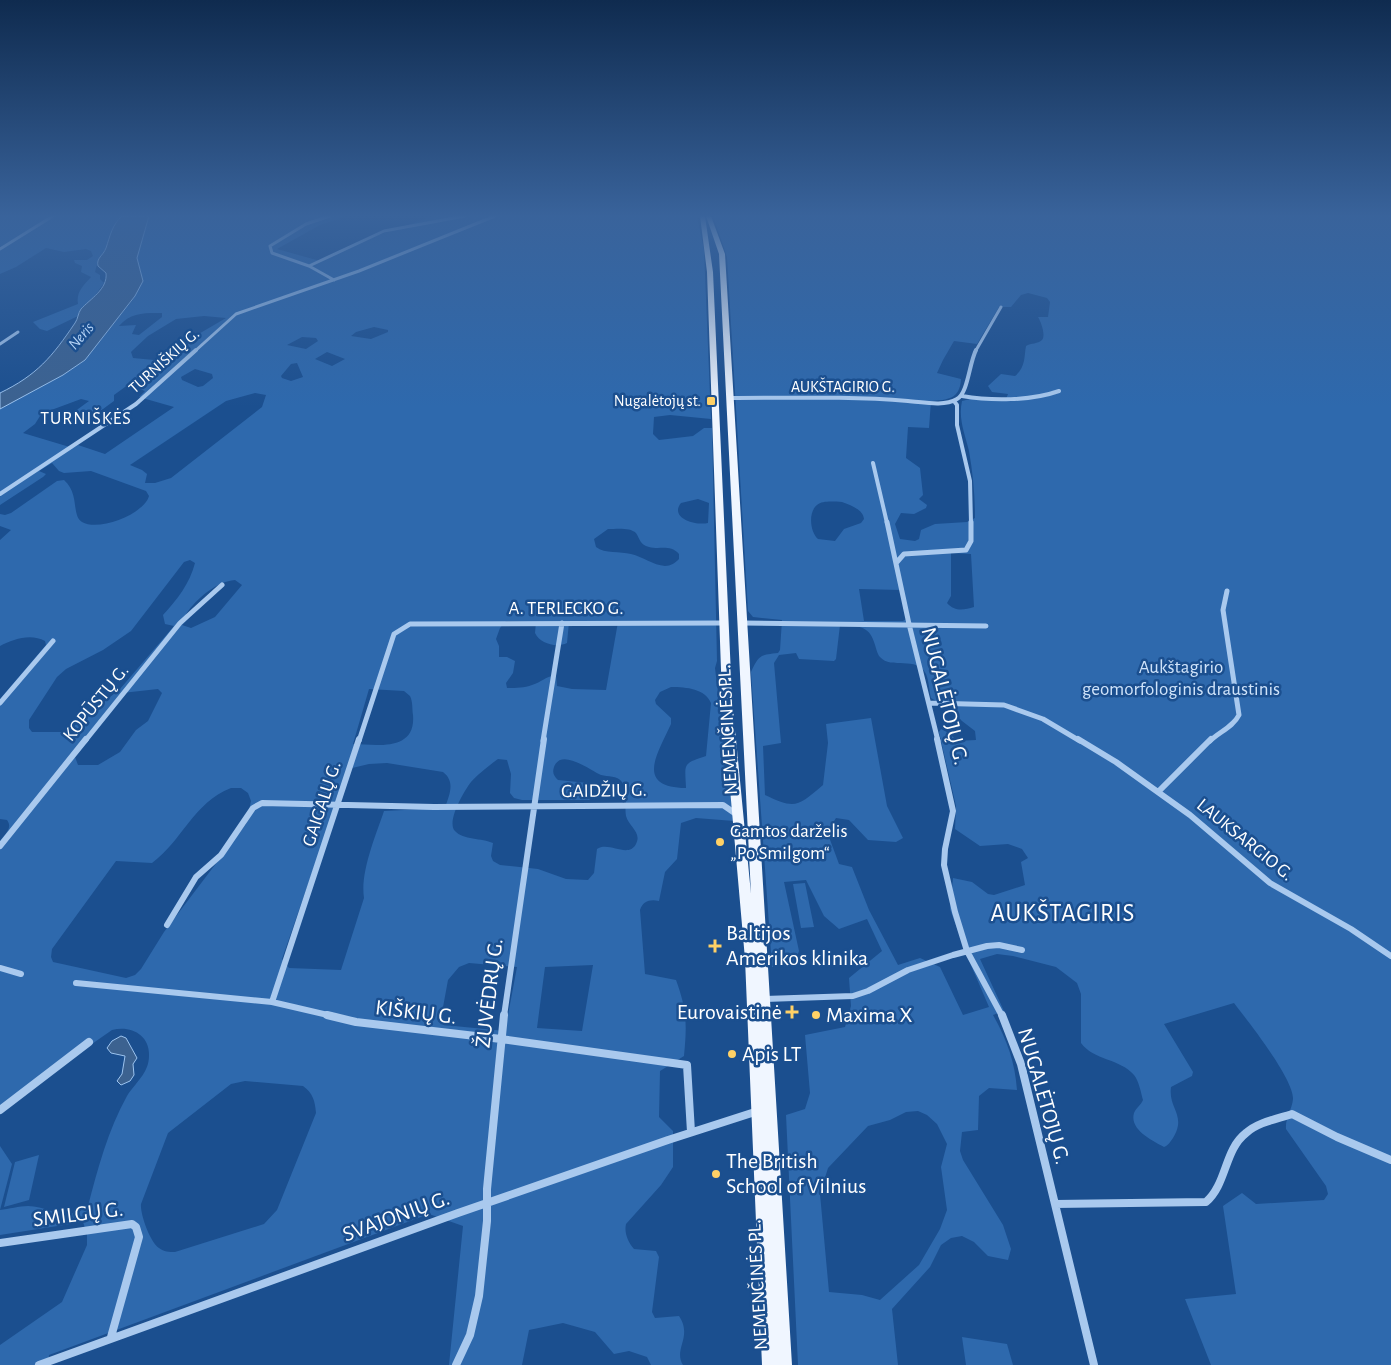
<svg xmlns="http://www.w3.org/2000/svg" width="1391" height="1365" font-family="'Alegreya Sans',sans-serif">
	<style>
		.green { fill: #2e69ad; fill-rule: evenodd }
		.water { fill: #3c6290; stroke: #9cc4f0 }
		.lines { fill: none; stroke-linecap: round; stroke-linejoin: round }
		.street-far4 { stroke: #a9c9ee; stroke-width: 3 }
		.street-far3 { stroke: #a9c9ee; stroke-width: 4 }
		.street-far2 { stroke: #a9c9ee; stroke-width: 5 }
		.street-far1 { stroke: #a9c9ee; stroke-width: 6 }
		.street { stroke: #a9c9ee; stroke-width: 8 }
		.primary { fill: #f0f6ff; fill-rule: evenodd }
		.poi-dot { fill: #ffd166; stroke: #1b4f8f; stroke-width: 2 }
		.labels { text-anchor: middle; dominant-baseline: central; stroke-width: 5; stroke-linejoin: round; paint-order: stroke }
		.far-water-label { font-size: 16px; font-style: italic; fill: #b5d3f5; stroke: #1b4f8f }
		.far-street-label { font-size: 16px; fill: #fff; stroke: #1b4f8f }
		.far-poi-label { font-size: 16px; fill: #fff; stroke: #1b4f8f; text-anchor: end }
		.far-quarter-label { font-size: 18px; letter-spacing: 1px; fill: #fff; stroke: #1b4f8f }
		.street-label { font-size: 19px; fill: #fff; stroke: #1b4f8f }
		.park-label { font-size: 19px; fill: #cfe3fa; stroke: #1b4f8f }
		.poi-label { font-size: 19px; fill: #fff; stroke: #1b4f8f; text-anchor: start }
		.near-street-label { font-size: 22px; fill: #fff; stroke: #1b4f8f }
		.near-poi-label { font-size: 22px; fill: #fff; stroke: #1b4f8f; text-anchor: start }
		.near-quarter-label { font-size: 25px; letter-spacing: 1px; fill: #fff; stroke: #1b4f8f }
	</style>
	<rect width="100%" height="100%" fill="#1b4f8f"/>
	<path class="green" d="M0 216H53L0 247Z
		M55 216H122L116 222 109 236 105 250 98 260 95 272 100 275V279L104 283 91 301 80 310 78 316 47 331 40 329 33 322 78 304C76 292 83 286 91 277L81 272 82 266 75 263 74 260H87L93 256 91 251 86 249 64 252 46 248 16 267 0 274V250Z
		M149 216H347L320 225 277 249 320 261 378 235 434 216H697L704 250 711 419 670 415 654 417 653 434 659 440 693 436 704 428H712L717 661 715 668 734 821 696 818 681 823 677 859 665 872 659 901C650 899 643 901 640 910L645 974 676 980C687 1010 687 1025 684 1056L660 1071 659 1117 673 1131V1167L661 1185 626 1224C624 1233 628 1242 634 1249L656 1251 659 1257 652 1312 655 1318 679 1316C693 1337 673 1349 683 1365H651L647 1357 629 1351 614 1354 595 1332 563 1323 529 1330 522 1365H449L463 1226 429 1214 49 1355 48 1365H0V1345L62 1302 87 1245V1234L83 1222 0 1235V1146L12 1164 0 1210C9 1209 19 1206 28 1206 53 1207 63 1223 88 1206 98 1168 108 1130 127 1096 135 1083 149 1073 149 1056 150 1035 131 1025 112 1030L46 1076 0 1112V841C5 834 13 828 7 820L0 819V699L46 645 45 641C31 633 13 639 0 646V540L11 530 0 526V514L5 515 11 513 57 481 64 480C80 494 71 515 82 522 99 532 144 514 149 496L146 491 91 471 64 473 59 471 52 463 39 471 46 474 43 477 0 505V409L81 363 132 301 143 281 137 258ZM162 313V317L139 335 132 334 136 325 119 326C131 312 145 313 162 313ZM204 316 226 318 154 360 133 358 131 352 133 350 148 336 176 319ZM374 327 388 330V332L371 339 351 336 356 332ZM302 337 316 338 318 341 306 349 287 345ZM327 352 345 359 332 366 315 359ZM297 363 303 377 291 381 282 378 281 376 291 364ZM195 369 212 374 213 378 203 386 198 387 182 380 181 377ZM125 387 137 388 145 391 139 397 174 407 105 454 78 445 73 448 23 433 35 424 40 416 46 412 81 399 89 401 74 412 73 416C87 423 103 409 114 401V395ZM255 393 266 395 262 407 171 478 155 483H145L147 474 142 470 130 465 226 401ZM698 499 709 503 708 523C696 526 669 518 681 503ZM608 529C616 529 630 527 636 533 640 539 640 545 649 547 660 550 670 544 679 554V559C675 563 671 566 665 566 653 565 643 557 631 554 620 551 605 554 596 547L594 539ZM190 560 195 563C190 583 177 600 163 615L165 624 174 626 120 689 73 727 63 732H32L29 728V720L57 677 66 669 103 650 131 631 184 562ZM235 580 242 585 215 617 191 628 182 625 188 619 186 614C196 599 217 581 235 580ZM506 621 536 622 535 633C540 644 557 648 567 643L569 622H618L606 690 572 689 557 686 556 675C544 677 542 682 532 685 524 688 516 688 507 688L506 683 513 673 515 661 507 657H499V646L496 639 500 628ZM671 687C687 687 705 689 711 703L706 756C682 764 685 763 686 788 634 787 658 753 671 724V718L656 704 655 700 660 692ZM158 689 162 693 148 721 136 730 120 752 98 765H78L75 757 122 693ZM369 689 404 691 410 696C413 702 412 709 413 715 416 751 378 745 353 744ZM498 759 507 760 511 774 510 793 514 798 522 800H589L594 795V788L588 783 558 780C554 776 552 773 554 767 561 747 591 771 601 775 608 777 617 775 622 782 629 792 624 806 626 816 629 827 642 832 636 844 628 859 609 841 597 849L594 873 588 880 566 879 538 869 500 865 493 861 491 856 493 843C482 838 463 840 455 831 446 822 464 791 471 782 477 775 491 764 498 759ZM387 763 443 772C456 782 449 795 445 808L384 811C376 835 360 872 364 898L341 970 289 968 282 959 348 769 369 764ZM231 788H241L248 793 251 801 246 824 164 932 141 969 135 975 126 978 53 962 51 957 52 949 116 861 152 863C183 840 193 803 231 788ZM469 963 517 967 505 1031 444 1025 441 1018 448 980 459 967ZM593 965 582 1031 537 1028 545 967ZM245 1081 303 1086C313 1093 315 1101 316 1113L277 1210 264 1224 175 1252C169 1252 164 1252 159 1248 150 1242 140 1214 141 1204L168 1133 231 1084Z
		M713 216H1391V1365H1211L1185 1299 1236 1294 1223 1206 1242 1193 1256 1204 1324 1200 1328 1194 1326 1186 1286 1129C1285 1118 1292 1110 1293 1099 1294 1079 1247 1020 1234 1003L1164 1024 1193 1072 1192 1076 1171 1087C1168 1109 1187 1115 1173 1138 1170 1142 1169 1145 1164 1147 1153 1141 1129 1130 1134 1113 1136 1108 1141 1105 1143 1100 1141 1093 1139 1081 1134 1075 1121 1059 1093 1060 1081 1043V994L1077 983 1056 967 1013 956 997 954 980 959 1004 1011 993 1015C1007 1040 1015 1062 1017 1090L989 1088 979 1096 978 1130 962 1132 960 1151 963 1160 1003 1225 1011 1249 1008 1260 988 1256 974 1242 962 1236 951 1238 941 1245 930 1267 892 1309 898 1365H798L786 1115 805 1109 810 1093 805 1035 845 1027 851 1006 849 978 882 951 867 919 839 929 824 916 806 880 784 882 799 951 793 966 772 967 751 672C759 655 760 655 778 653L780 650 782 620 753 617 748 611 727 257ZM1028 293 1047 298 1050 302 1048 317H1038C1041 322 1046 335 1042 340 1038 344 1031 343 1026 346 1024 356 1026 367 1015 376L1001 374 988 386 992 392 1008 394 1006 399H970L962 401C958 419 965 434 969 451 973 474 975 496 975 518L967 522 935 524 921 530 919 539 915 541 900 539 895 524 901 513 914 514 926 508 927 505 919 499 923 495 920 468 906 458 908 427 929 428 931 401C948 400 960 399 961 379L937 373 943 360 954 341 977 344 999 307H1011L1021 295ZM842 502C850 505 863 509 864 519L861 523 844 529 835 541 818 539C810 532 808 512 817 505 823 500 835 502 842 502ZM951 553 971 554 974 607C964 610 955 612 947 603L951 596ZM859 589 901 590 906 619 903 621H864ZM840 625C856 626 869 625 874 642 876 647 877 654 880 657 891 670 917 655 926 674 929 681 929 690 931 698L950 709 962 721 975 731 976 740 957 741 949 733 941 729 939 732 956 806 955 829 980 846 1008 844 1022 849 1028 858 1021 862 1025 885 994 895 988 894 972 882 953 878 950 909 967 956 989 1007 963 1015 940 967 920 958 898 965 869 910 852 867 839 864 829 837V829L836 818 849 820 868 840 896 842 903 838 887 806 871 718 826 724 828 743 823 785C798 806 796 810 765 795L763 746 781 743 774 663 779 655 796 653 799 659 834 661 836 659ZM918 1111 927 1115 937 1124 947 1144 941 1167 947 1210 940 1229 919 1265 880 1300 862 1295 829 1292 820 1194 828 1168 868 1126 890 1120 906 1112Z
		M805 883 814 927 801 928 793 884Z
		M39 1155 29 1200 4 1207 15 1162Z
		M962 1337 1007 1344 1013 1365H966Z"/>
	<path class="water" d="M122 216H149L137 258 143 281 135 296 85 360 63 375 0 409V393C37 375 52 357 75 323 78 319 78 313 81 309 90 299 108 289 106 273L98 266C96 258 103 256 106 248 110 236 112 225 122 216Z
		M121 1036 126 1038 137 1058 133 1064 134 1075 130 1081 121 1085 117 1081 122 1074 125 1056 111 1053 107 1048 112 1041Z"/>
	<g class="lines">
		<path class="street-far4" d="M330 216 306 224 270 246 272 253 309 266 334 280
			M0 249 53 216
			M309 266 384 231 465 216
			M0 344 18 332
			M194 352 236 314 359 271 495 216
			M975 352 1001 307"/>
		<path class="street-far3" d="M962 396C991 401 1031 401 1059 391
			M731 398C790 398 849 396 908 401 923 402 943 407 957 399 968 393 969 364 976 350
			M954 401 957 405V425L970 481 971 523
			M873 463 887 523
			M0 494 136 404 196 350"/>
		<path class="street-far2" d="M887 522 909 624 938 741
			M897 562 904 554 966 550 971 541V522
			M742 623 986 626
			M0 703 53 641
			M930 703 1004 705 1043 719 1080 741
			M85 741 180 623 222 585
			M359 741 394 634 410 624 723 623
			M543 741 562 623
			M1210 741C1219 732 1233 727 1239 715L1223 610 1227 591"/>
		<path class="street-far1" d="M937 739 953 811 945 849 944 865 955 912 967 951 1002 1016
			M1078 739 1116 762 1190 815 1270 883 1351 929 1391 956
			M1158 792 1211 739
			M0 846 86 739
			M167 925 196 877 221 855 253 808 262 803 434 807 723 805 736 814
			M0 968 21 974
			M76 983 272 1002 332 1016
			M765 999 853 996 868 991 908 970 953 955 987 946 999 945 1022 950
			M272 1002 359 739
			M504 1016 544 739"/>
		<path class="street" d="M327 1015 356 1022 501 1039 687 1065 691 1132
			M1002 1015 1021 1064 1094 1365
			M0 1110 89 1042
			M1055 1204 1206 1202C1227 1184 1224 1150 1246 1133 1258 1122 1277 1119 1292 1114L1337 1137 1391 1160
			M0 1243 132 1224 136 1227 139 1237 111 1337
			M39 1365 458 1213 668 1140 758 1111
			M456 1365 470 1335 479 1296 487 1221V1189L504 1015"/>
		<path class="primary" d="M700 216H705L713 272 732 698 751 894 719 254 706 216H711L725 254 792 1365H762L745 959 722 698 707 272Z"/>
	</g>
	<linearGradient id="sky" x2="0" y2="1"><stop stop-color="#0f2b4f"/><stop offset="0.53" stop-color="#39639b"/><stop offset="1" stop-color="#39639b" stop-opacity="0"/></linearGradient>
	<rect width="1391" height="407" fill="url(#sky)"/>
	<g class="poi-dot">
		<rect x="706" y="396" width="10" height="10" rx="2.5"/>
		<circle cx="720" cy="842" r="5"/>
		<path d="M712.5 938.5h5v5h5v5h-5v5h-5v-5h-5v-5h5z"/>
		<path d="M789.5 1004.5h5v5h5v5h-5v5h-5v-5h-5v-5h5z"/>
		<circle cx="816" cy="1015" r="5"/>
		<circle cx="732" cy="1054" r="5"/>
		<circle cx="716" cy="1174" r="5"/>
	</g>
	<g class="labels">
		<g class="far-water-label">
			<text transform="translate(81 336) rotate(-49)">Neris</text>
		</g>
		<g class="far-street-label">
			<text transform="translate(164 361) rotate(-42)">TURNIŠKIŲ G.</text>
			<text x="843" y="387">AUKŠTAGIRIO G.</text>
		</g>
		<g class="far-poi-label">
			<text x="701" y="401">Nugalėtojų st.</text>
		</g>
		<g class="far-quarter-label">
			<text x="86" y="419">TURNIŠKĖS</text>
		</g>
		<g class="street-label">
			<text x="566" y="608">A. TERLECKO G.</text>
			<text transform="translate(96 703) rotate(-51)">KOPŪSTŲ G.</text>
			<text transform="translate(728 730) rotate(-93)">NEMENČINĖS PL.</text>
			<text transform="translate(604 791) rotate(-1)">GAIDŽIŲ G.</text>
			<text transform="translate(322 804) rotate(-72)">GAIGALŲ G.</text>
			<text transform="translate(1245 840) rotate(39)">LAUKSARGIO G.</text>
			<text transform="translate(758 1285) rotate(-93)">NEMENČINĖS PL.</text>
		</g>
		<g class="park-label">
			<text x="1181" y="667">Aukštagirio<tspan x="1181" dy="22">geomorfologinis draustinis</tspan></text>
		</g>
		<g class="poi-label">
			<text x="730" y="831">Gamtos darželis<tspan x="730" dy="22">„Po Smilgom“</tspan></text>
		</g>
		<g class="near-street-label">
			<text transform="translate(945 696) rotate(76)">NUGALĖTOJŲ G.</text>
			<text transform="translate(489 993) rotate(-83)">ŽUVĖDRŲ G.</text>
			<text transform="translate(416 1012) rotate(7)">KIŠKIŲ G.</text>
			<text transform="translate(1044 1096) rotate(74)">NUGALĖTOJŲ G.</text>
			<text transform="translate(78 1214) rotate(-7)">SMILGŲ G.</text>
			<text transform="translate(396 1216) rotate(-20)">SVAJONIŲ G.</text>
		</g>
		<g class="near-poi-label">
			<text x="726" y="933">Baltijos<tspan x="726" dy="25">Amerikos klinika</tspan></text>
			<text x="782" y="1012" text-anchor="end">Eurovaistinė</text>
			<text x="826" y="1015">Maxima X</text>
			<text x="742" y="1054">Apis LT</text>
			<text x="726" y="1161">The British<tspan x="726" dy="25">School of Vilnius</tspan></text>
		</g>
		<g class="near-quarter-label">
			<text x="1063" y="913">AUKŠTAGIRIS</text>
		</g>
	</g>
</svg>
